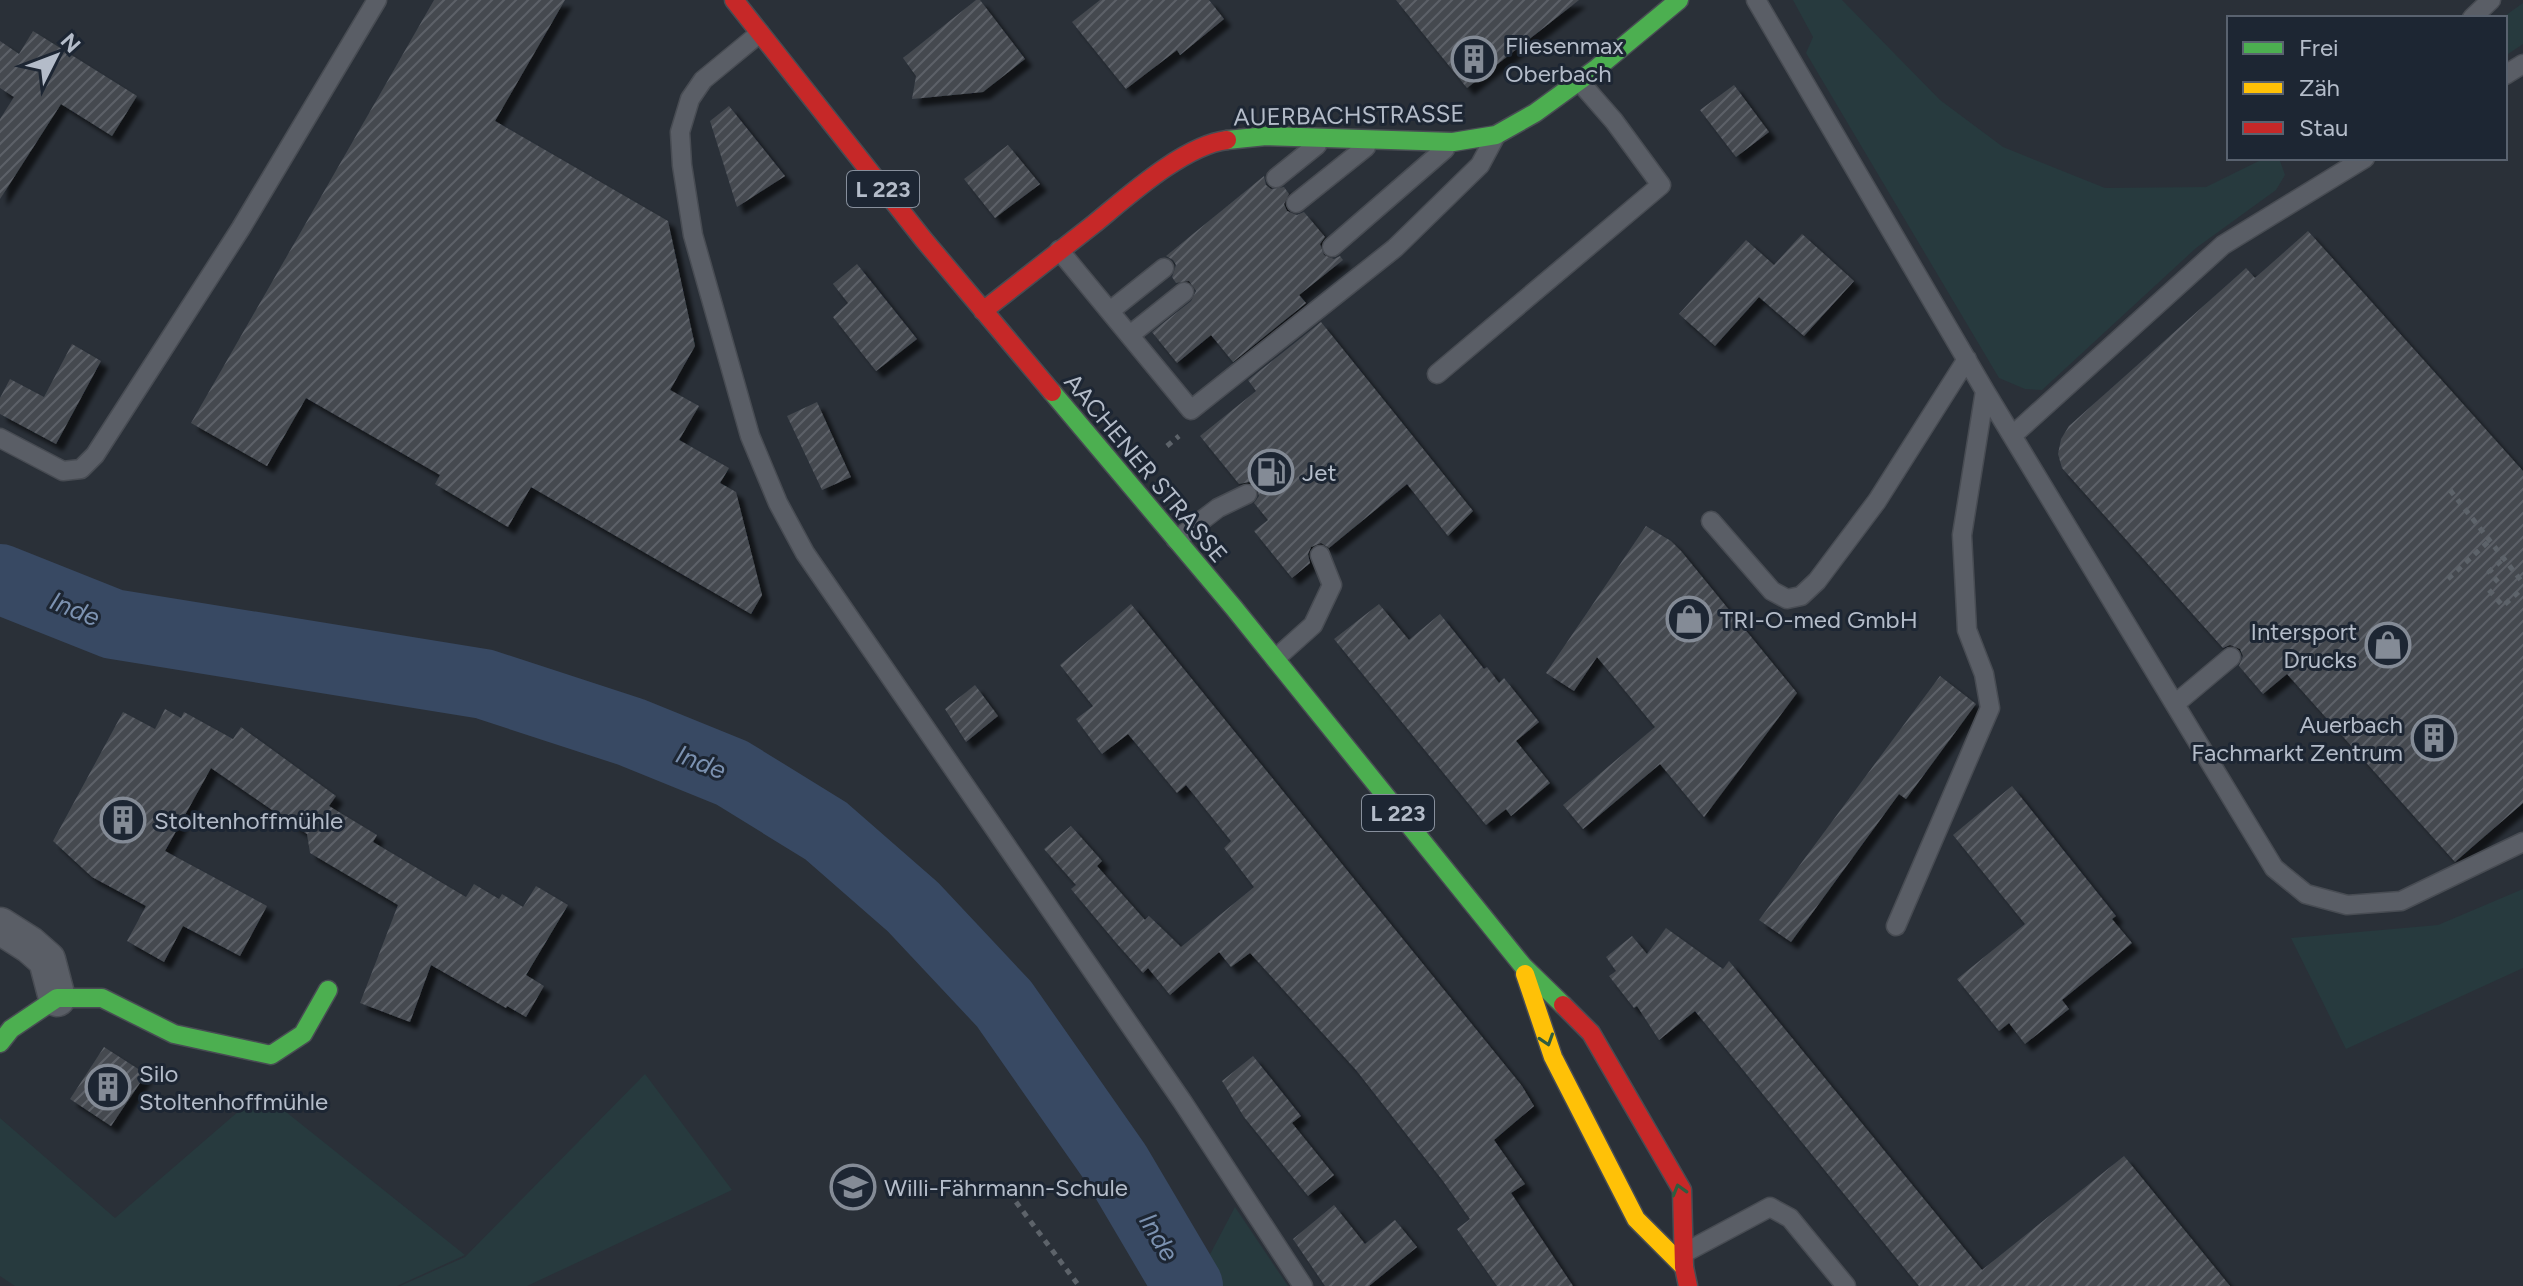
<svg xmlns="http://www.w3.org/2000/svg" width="2523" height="1286" font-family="Figtree,sans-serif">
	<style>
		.grass { fill: #273a3e }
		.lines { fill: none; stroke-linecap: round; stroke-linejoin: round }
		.river { stroke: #384963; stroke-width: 70 }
		.building { fill: url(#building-hatch); filter: url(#shadow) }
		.lane-casing { stroke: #484c53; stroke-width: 21 }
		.street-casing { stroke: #484c53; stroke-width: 39 }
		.fast-casing { stroke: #484c53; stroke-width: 21 }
		.slow-casing { stroke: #484c53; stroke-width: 21 }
		.jam-casing { stroke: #484c53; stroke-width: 21 }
		.path { stroke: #5d636a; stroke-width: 5; stroke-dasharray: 6 6; stroke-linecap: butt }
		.lane { stroke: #5a5e66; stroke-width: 18 }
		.street { stroke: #5a5e66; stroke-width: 36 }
		.fast { stroke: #4caf50; stroke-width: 18 }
		.slow { stroke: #ffc107; stroke-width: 18 }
		.jam { stroke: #c62828; stroke-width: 18 }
		.oneway { stroke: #305d3f }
		.labels { text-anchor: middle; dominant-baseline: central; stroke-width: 6; stroke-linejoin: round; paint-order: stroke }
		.shield { fill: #1d2633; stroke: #878f9c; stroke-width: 2 }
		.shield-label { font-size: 22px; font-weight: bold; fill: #b4bcc9 }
		.poi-label { font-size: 24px; fill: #b4bcc9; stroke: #1d2633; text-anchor: start }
		.street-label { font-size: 24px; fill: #b4bcc9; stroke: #1d2633 }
		.water-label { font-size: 26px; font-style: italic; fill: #7c92b1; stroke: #1d2633 }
	</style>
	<defs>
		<pattern id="building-hatch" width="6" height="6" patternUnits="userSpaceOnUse" patternTransform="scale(2)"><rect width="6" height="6" fill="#444950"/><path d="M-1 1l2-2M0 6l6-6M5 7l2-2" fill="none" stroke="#5d6168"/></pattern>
		<filter id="shadow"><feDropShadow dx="7" dy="7" stdDeviation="2" flood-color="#0009"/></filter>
	</defs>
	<rect width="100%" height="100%" fill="#2a3038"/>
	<path class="grass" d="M1793 0H1842L1940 100 2003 147 2105 188 2206 187 2265 158H2279L2285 175 2276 190 2196 248 2042 390 2025 389 1999 378 1806 53 1813 37Z
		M2523 3V44L2505 56V18H2502Z
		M2523 889V968L2346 1049 2291 938 2438 925Z
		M645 1074 732 1190 527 1286H400L465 1257Z
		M261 1092 465 1255 397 1286H15L0 1276V1118L115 1218Z
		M1235 1207 1288 1286H1222L1206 1262Z"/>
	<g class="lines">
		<path class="river" d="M0 579 113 624 484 684 631 732 732 773 826 831 913 907 1004 1004 1116 1164 1188 1286"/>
	</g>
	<path class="building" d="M434 0H565L495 121 668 221 695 346 670 390 699 406 679 440 729 468 720 483 736 492 762 595 751 614 531 487 508 527 435 484 440 475 306 398 267 466 191 423Z
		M976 0H980L1025 59 983 92 912 99 916 76 903 58Z
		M1100 0H1209L1224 19 1180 55 1177 50 1126 89 1072 22Z
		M1396 0H1579L1467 88Z
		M33 31 137 96 112 136 61 104 0 199V119L14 97 0 88V41L19 54Z
		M1734 85 1769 132 1736 157 1700 110Z
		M729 106 785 176 737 207 710 121Z
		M1008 145 1040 184 995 218 964 179Z
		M1264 176 1266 185 1271 189 1284 187 1289 194 1284 204 1287 211 1297 215 1304 212 1325 237 1320 244 1324 255 1334 259 1340 256 1343 260 1299 295 1306 303 1233 362 1211 335 1177 363 1152 332 1191 301 1196 291 1189 281 1176 283 1172 277 1176 265 1173 260 1166 256Z
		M2308 231 2523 471V803L2455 862 2287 674 2263 694 2239 666 2243 656 2240 649 2230 645 2223 648 2062 468 2058 454 2061 439 2069 426 2246 268 2255 278Z
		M1802 234 1854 281 1804 336 1759 297 1715 346 1679 314 1746 240 1774 265Z
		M857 264 917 339 876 371 833 317 848 303 833 284Z
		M1321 322 1473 511 1448 536 1407 484 1329 548 1321 543 1311 547 1308 554 1310 563 1292 578 1254 531 1268 520 1254 503 1259 496 1257 488 1249 482 1239 484 1200 436 1256 391 1248 380Z
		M72 344 101 361 56 444 0 414V398L10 379 44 397Z
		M817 402 851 477 822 490 787 416Z
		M1646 526 1671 541 1681 551 1797 693 1704 817 1660 764 1583 829 1563 805 1655 727 1597 657 1574 691 1546 673Z
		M1131 604 1522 1086 1534 1106 1494 1140 1525 1184 1511 1193 1573 1286H1497L1457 1229 1470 1219 1443 1181 1356 1070 1250 953 1231 967 1219 952 1170 995 1148 968 1143 973 1118 945 1071 889 1076 885 1044 849 1071 826 1102 861 1097 866 1145 920 1149 916 1181 947 1254 887 1224 848 1231 841 1186 785 1177 793 1128 734 1102 754 1076 719 1093 706 1060 665Z
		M1379 604 1409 640 1440 614 1484 669 1487 667 1499 683 1504 678 1539 722 1516 741 1550 783 1511 816 1506 809 1486 825 1334 639Z
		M1940 676 1976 704 1906 799 1899 794 1791 942 1759 920Z
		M975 685 998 716 966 742 945 709Z
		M165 709 181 718 184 712 233 739 241 727 336 796 329 806 377 835 373 842 466 897 474 884 499 899 502 894 523 907 536 886 568 905 526 975 544 986 526 1017 507 1006 506 1008 431 965 410 1022 360 1003 398 905 310 853 307 834 211 768 165 851 267 906 240 956 183 926 164 962 127 941 146 906 92 877 53 841 123 712 155 729Z
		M2012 786 2116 916 2112 919 2132 943 2062 1000 2069 1009 2025 1044 2009 1023 1999 1031 1957 979 2025 924 1953 835Z
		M1666 928 1723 969 1729 961 1982 1270 2124 1156 2230 1286H1919L1695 1011 1659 1040 1637 1006 1634 1008 1609 976 1616 971 1606 957 1632 936 1647 954Z
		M104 1047 146 1074 111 1126 70 1099Z
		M1253 1056 1301 1116 1292 1123 1334 1175 1308 1196 1244 1117 1222 1081Z
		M1334 1205 1365 1244 1395 1220 1417 1247 1369 1286H1325L1293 1239Z"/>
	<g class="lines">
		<g class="lane-casing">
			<path id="lane" d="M1756 0 1985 391 2274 868 2306 894 2347 905 2401 901 2523 842
				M2472 18 2491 0
				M760 33 703 80 690 99 680 132 682 165 693 235 750 436 778 503 805 553 1182 1101 1303 1286
				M2505 75 2523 64
				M1276 178 1317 145
				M1296 203 1366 147
				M1332 247 1445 149
				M1059 250 1191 410 1395 248 1480 165 1495 137
				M1110 311 1164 268
				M1130 335 1184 292
				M1437 374 1661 185 1614 121 1579 81
				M2013 435 2223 245 2365 158
				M0 438 63 471 81 469 95 455 241 228 377 0
				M1711 521 1772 591 1787 599 1801 596 1817 581 1877 501 1967 359
				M1176 540 1218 508 1247 494
				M1275 659 1313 625 1332 585 1320 555
				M2175 704 2231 657
				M1896 926 1990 708 1984 674 1967 630 1962 535 1985 391
				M1686 1252 1770 1207 1790 1218 1846 1286"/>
		</g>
		<g class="street-casing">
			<path id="street" d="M0 926 30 945 47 960 57 998"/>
		</g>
		<g class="fast-casing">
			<path id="fast" d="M1227 140 1266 136 1453 142 1496 135 1535 113 1597 68 1679 0
				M1052 392 1234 608 1523 966 1563 1005
				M0 1043 11 1029 57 998H102L174 1034 271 1055 303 1034 328 990"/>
		</g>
		<g class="slow-casing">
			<path id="slow" d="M1525 974 1553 1057 1636 1219 1684 1267"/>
		</g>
		<g class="jam-casing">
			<path id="jam" d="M734 0 924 240 1052 392
				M983 311C1020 282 1057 253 1094 224 1127 197 1184 145 1227 140
				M1563 1005 1591 1033 1682 1190 1684 1267 1688 1286"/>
		</g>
		<path class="path" d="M1167 446 1179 436
			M2450 490 2523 583
			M2448 579 2489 541
			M2498 582 2489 572 2503 559
			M2489 590 2503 606 2523 588
			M1016 1202 1079 1286"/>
		<use href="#lane" class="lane"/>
		<use href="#street" class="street"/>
		<use href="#fast" class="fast"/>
		<use href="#slow" class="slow"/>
		<use href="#jam" class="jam"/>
	</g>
	<defs><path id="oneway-chevron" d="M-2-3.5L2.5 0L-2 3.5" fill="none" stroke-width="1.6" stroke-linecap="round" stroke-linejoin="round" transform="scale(2)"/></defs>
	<g class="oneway">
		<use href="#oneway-chevron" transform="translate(1547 1040) rotate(72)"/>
		<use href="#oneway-chevron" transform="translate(1679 1190) rotate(-106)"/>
	</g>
	<defs>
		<g id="building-ring" transform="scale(2.3)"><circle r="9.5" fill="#1d2633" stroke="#848b96" stroke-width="1.5"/><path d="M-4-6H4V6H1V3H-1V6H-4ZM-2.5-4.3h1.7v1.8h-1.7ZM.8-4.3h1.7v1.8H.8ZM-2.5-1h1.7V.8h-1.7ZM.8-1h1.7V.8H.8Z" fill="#848b96"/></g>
		<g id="fuel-ring" transform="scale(2.3)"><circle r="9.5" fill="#1d2633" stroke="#848b96" stroke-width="1.5"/><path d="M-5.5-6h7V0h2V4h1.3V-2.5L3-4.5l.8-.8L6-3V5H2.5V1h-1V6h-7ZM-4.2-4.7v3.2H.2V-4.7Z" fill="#848b96"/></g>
		<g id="shop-ring" transform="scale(2.3)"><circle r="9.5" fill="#1d2633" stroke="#848b96" stroke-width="1.5"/><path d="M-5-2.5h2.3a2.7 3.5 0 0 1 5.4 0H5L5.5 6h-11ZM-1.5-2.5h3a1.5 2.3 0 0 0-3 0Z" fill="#848b96"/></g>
		<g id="school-ring" transform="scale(2.3)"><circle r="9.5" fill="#1d2633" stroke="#848b96" stroke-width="1.5"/><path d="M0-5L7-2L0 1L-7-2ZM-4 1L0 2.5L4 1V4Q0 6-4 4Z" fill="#848b96"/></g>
	</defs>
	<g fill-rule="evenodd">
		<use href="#building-ring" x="1474" y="59"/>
		<use href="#fuel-ring" x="1271" y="472"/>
		<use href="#shop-ring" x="1689" y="619"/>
		<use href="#shop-ring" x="2388" y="645"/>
		<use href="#building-ring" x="2434" y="738"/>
		<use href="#building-ring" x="123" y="820"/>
		<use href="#building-ring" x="108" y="1087"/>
		<use href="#school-ring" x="853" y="1187"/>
	</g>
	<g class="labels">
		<g class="shield">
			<rect x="847" y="171" width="72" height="36" rx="6"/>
			<rect x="1362" y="795" width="72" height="36" rx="6"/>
		</g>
		<g class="shield-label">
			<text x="883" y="189">L 223</text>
			<text x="1398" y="813">L 223</text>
		</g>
		<g class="poi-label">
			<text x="1505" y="45">Fliesenmax<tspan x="1505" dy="28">Oberbach</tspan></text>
			<text x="1302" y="472">Jet</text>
			<text x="1720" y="619">TRI-O-med GmbH</text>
			<text x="2357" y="631" text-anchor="end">Intersport<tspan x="2357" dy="28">Drucks</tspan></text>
			<text x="2403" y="724" text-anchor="end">Auerbach<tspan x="2403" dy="28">Fachmarkt Zentrum</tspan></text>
			<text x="154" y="820">Stoltenhoffmühle</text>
			<text x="139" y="1073">Silo<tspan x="139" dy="28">Stoltenhoffmühle</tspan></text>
			<text x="884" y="1187">Willi-Fährmann-Schule</text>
		</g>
		<g class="street-label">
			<text transform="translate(1349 115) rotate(-1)">AUERBACHSTRASSE</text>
			<text transform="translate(1146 468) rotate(50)">AACHENER STRASSE</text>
		</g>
		<g class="water-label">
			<text transform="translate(75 609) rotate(22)">Inde</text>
			<text transform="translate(701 762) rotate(21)">Inde</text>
			<text transform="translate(1159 1237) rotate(59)">Inde</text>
		</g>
	</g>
	<rect x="2227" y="16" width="280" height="144" fill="#1d2633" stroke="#59626f" stroke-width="2"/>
	<rect x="2243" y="42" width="40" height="12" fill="#4caf50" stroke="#59626f" stroke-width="2"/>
	<text x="2299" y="56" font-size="24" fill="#b4bcc9">Frei</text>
	<rect x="2243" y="82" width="40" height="12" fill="#ffc107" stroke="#59626f" stroke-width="2"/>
	<text x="2299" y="96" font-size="24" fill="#b4bcc9">Zäh</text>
	<rect x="2243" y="122" width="40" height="12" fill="#c62828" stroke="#59626f" stroke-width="2"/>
	<text x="2299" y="136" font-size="24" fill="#b4bcc9">Stau</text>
	<g transform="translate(56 56) rotate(48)" stroke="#1d2633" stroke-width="6" paint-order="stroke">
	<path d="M0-6L14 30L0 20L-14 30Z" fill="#b4bcc9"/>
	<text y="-12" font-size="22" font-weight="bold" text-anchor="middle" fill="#b4bcc9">N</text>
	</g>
</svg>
